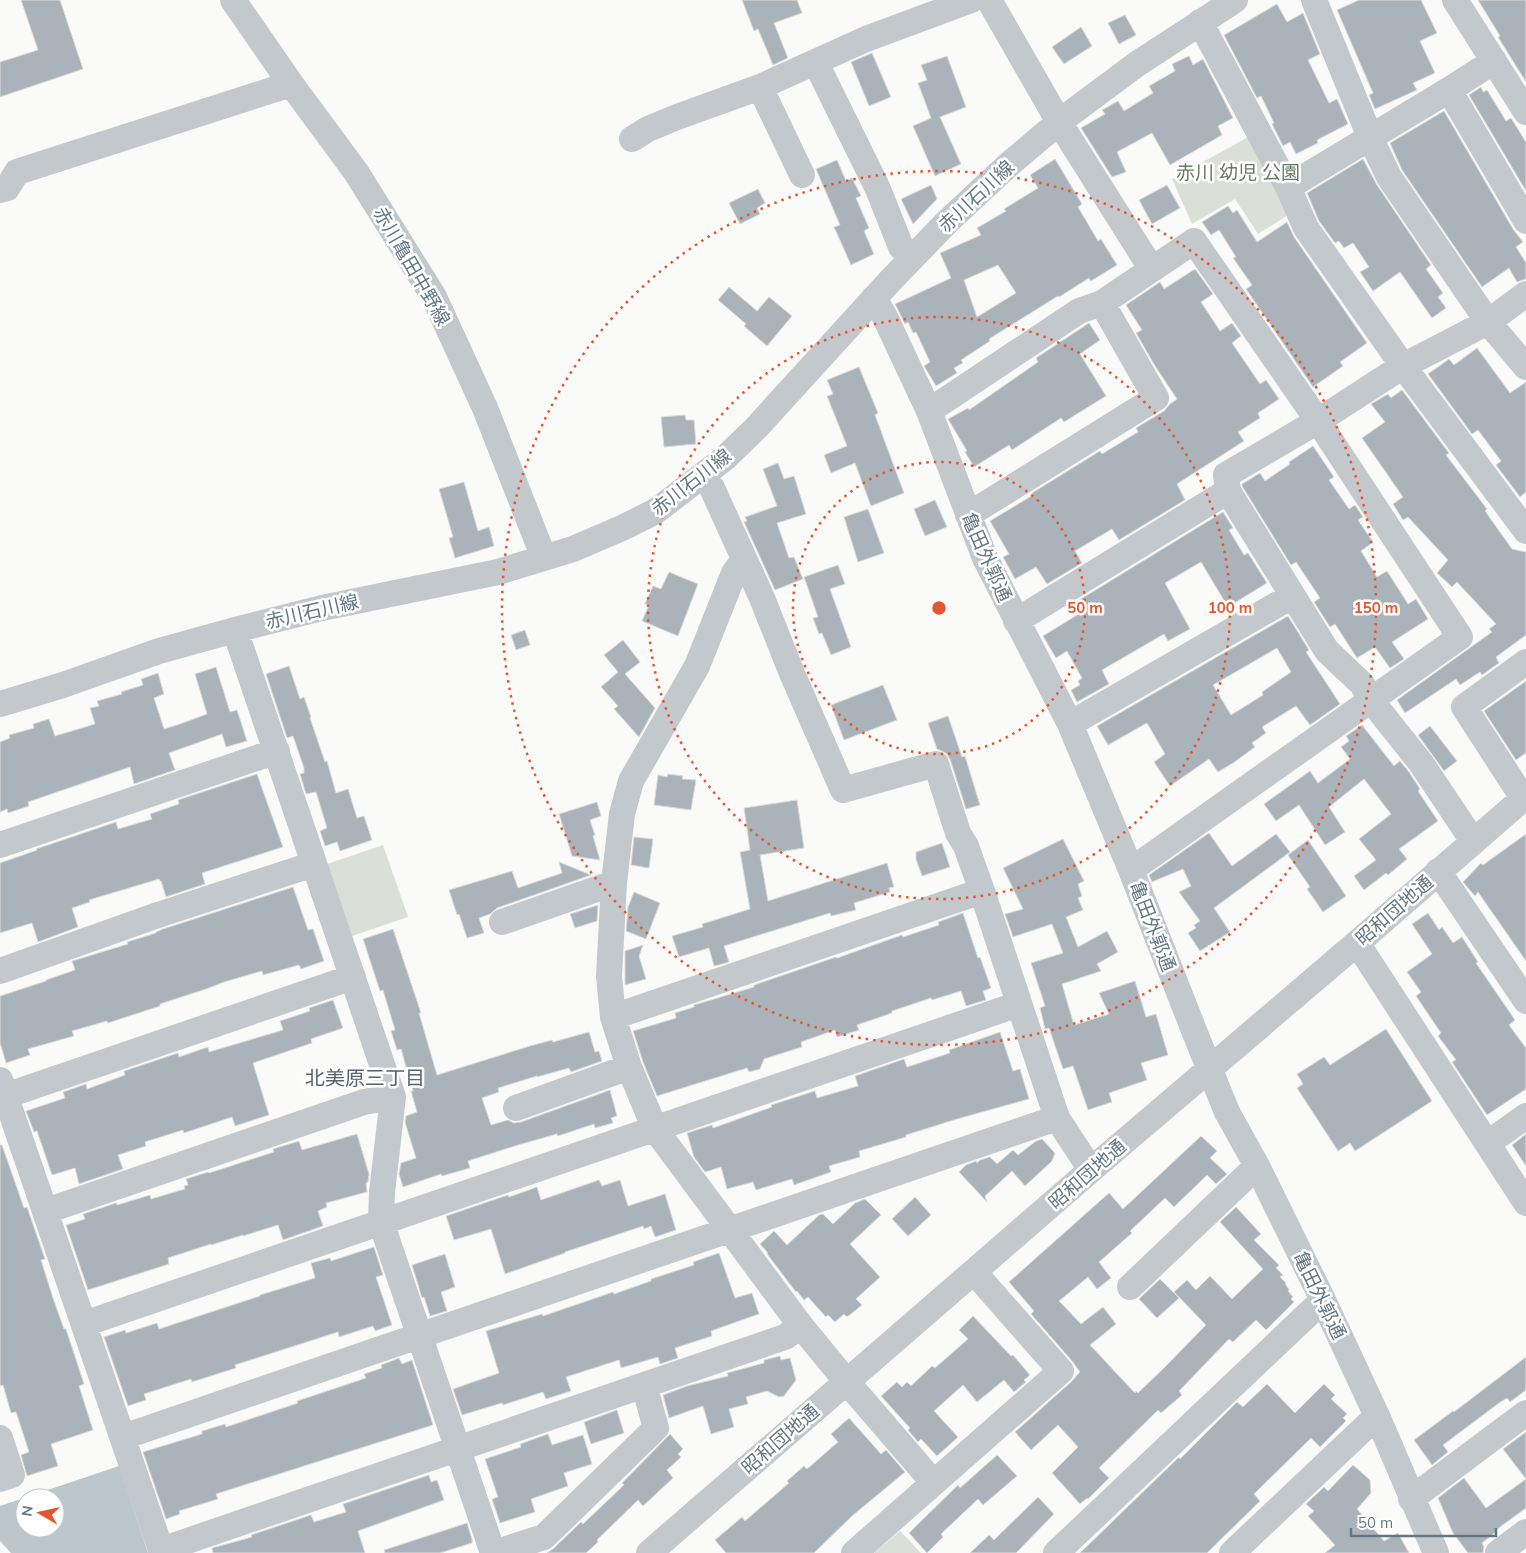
<svg xmlns="http://www.w3.org/2000/svg" width="1526" height="1553" font-family="Mulish,'Noto Sans JP',sans-serif">
	<style>
		.green { fill: #dadfd7 }
		.water { fill: #bbc7cb; fill-rule: evenodd }
		.building { fill: #aab3b9; stroke: #dcdcda; fill-rule: evenodd }
		.lines { fill: none; stroke-linecap: round; stroke-linejoin: round }
		.minor { stroke: #c3c8cc; stroke-width: 26 }
		.ring { fill: none; stroke: #e4572e; stroke-width: 2.5; stroke-dasharray: 2.5 5 }
		.labels { text-anchor: middle; dominant-baseline: central; stroke-width: 5; stroke-linejoin: round; paint-order: stroke }
		.park-label { font-size: 19px; fill: #687a64; stroke: #fff }
		.street-label { font-size: 19px; fill: #657683; stroke: #fff }
		.neighbourhood-label { font-size: 20px; fill: #57646e; stroke: #fff }
		.centre { fill: #e4572e; stroke: #fff; stroke-width: 2.5 }
		.ring-label { font-size: 15px; text-anchor: middle; font-weight: bold; fill: #e4572e; stroke: #fff; stroke-width: 5; stroke-linejoin: round; paint-order: stroke }
	</style>
	<rect width="100%" height="100%" fill="#fafaf8"/>
	<path class="green" d="M1252 135 1290 214 1258 234 1235 199 1192 224 1172 179Z
		M383 845 408 917 352 936 327 864Z
		M900 1531 921 1553H874Z"/>
	<path class="water" d="M119 1466 148 1553H11L0 1541V1506ZM25 1498H55V1528H25Z"/>
	<path class="building" d="M21 0H60L83 69 0 97V62L38 50Z
		M742 0H797L802 13 774 23 788 58 773 65 758 29 754 31Z
		M1359 0H1421L1437 33 1420 41 1435 73 1413 83 1417 90 1375 109 1369 95 1373 93 1337 10Z
		M1478 0H1526V82L1498 37 1500 36Z
		M1277 4 1287 22 1303 13 1320 54 1308 60 1329 103 1337 99 1348 124 1317 140 1318 143 1296 154 1290 142 1283 146 1272 124 1274 123 1261 96 1257 98 1224 35Z
		M1125 15 1136 35 1119 44 1108 23Z
		M1081 27 1092 46 1064 64 1052 47Z
		M872 53 891 97 869 106 851 62Z
		M947 56 966 107 940 117 961 164 935 176 913 126 931 118 918 83 927 80 921 65Z
		M1189 56 1193 65 1203 59 1233 118 1218 126 1222 135 1170 165 1152 133 1117 152 1126 172 1112 177 1081 128 1105 114 1102 110 1118 101 1124 111 1153 93 1149 86 1175 71 1172 64Z
		M1481 87 1483 92 1487 90 1506 121 1511 118 1526 142V191L1469 95Z
		M1444 111 1513 229 1523 242 1516 247 1526 263V279L1517 282 1509 268 1482 287 1402 170 1390 143Z
		M1055 159 1082 204 1078 207 1098 241 1101 239 1117 265 1091 281 1089 278 1059 297 1058 296 989 339 990 341 961 360 963 363 954 368 957 373 936 386 924 366 930 362 916 332 913 333 908 322 905 324 895 304 951 278 940 253 981 235 977 228 1006 211 1004 209 1038 188 1030 175ZM998 265 1016 293 977 317 964 280Z
		M1363 159 1377 185 1431 265 1426 269 1443 293 1438 297 1446 308 1432 318 1400 272 1373 291 1360 272 1369 267 1353 243 1344 248 1339 241 1335 243 1319 221 1307 193Z
		M837 160 846 181 852 178 861 196 856 198 869 228 864 231 874 254 851 265 834 227 840 225 816 169Z
		M931 185 937 199 913 224 901 199Z
		M1167 185 1180 208 1152 224 1139 200Z
		M758 189 765 203 757 208 760 214 740 224 729 203Z
		M1228 206 1233 213 1237 210 1257 242 1287 222 1294 237 1367 343 1340 362 1343 366 1313 387 1246 289 1252 285 1233 258 1236 257 1219 230 1211 235 1202 222Z
		M1195 269 1213 294 1201 302 1220 331 1232 323 1241 336 1232 343 1260 384 1266 380 1279 399 1258 413 1260 418 1238 432 1244 441 1177 484 1185 500 1119 540 1112 529 1075 551 1082 563 1047 584 1036 567 1015 579 1003 557 1009 554 990 521 1033 495 1032 493 1100 451 1102 454 1138 432 1136 428 1164 411 1170 404 1177 399 1155 366 1136 333 1142 330 1126 305 1160 282 1164 289Z
		M729 287 757 311 769 297 792 316 767 346 744 326 746 324 718 300Z
		M1089 323 1100 340 1080 354 1106 396 1064 422 1061 418 1012 450 1009 445 974 467 965 452 967 451 948 419 968 408 969 410 1038 362 1036 358Z
		M1477 348 1510 393 1526 382V492L1520 497 1496 465 1501 461 1478 430 1472 434 1428 374 1449 359 1454 365Z
		M859 367 878 413 875 415 904 493 871 506 855 463 831 473 824 455 847 446 827 396 833 394 827 380Z
		M1402 390 1449 453 1446 455 1487 509 1485 511 1512 549 1526 552V635L1496 657 1499 663 1482 675 1480 672 1460 685 1456 679 1405 713 1397 700 1492 632 1489 629 1496 624 1457 582 1452 587 1437 573 1448 560 1408 517 1403 520 1393 504 1403 497 1362 438 1385 422 1371 404 1388 394 1391 398Z
		M685 415 686 420H694L696 444 664 447 661 417Z
		M1313 446 1334 477 1329 480 1349 509 1355 505 1363 517 1358 520 1373 542 1361 551 1377 577 1387 571 1408 604 1416 599 1428 619 1392 642 1404 659 1390 668 1375 647 1357 658 1335 624 1330 627 1314 602 1320 598 1296 562 1291 565 1242 486V484L1260 473 1265 481 1290 464 1289 462Z
		M778 463 784 479 794 476 806 514 777 523 789 558 794 557 803 579 775 590 744 522 747 521 745 517 777 506 763 469Z
		M464 482 478 531 489 527 494 546 455 558 449 538 453 537 439 489Z
		M935 500 947 527 925 536 914 509Z
		M868 509 884 553 858 562 844 517Z
		M1223 512 1233 528 1229 530 1244 555 1248 553 1267 583 1228 607 1201 562 1165 583 1190 629 1168 641 1164 634 1102 670 1109 684 1077 702 1071 690 1080 685 1078 681 1082 678 1067 651 1056 658 1043 636 1082 612 1076 602Z
		M838 565 845 584 830 589 851 647 831 655 822 633 819 634 813 618 818 617 804 577Z
		M669 572 698 584 678 636 642 621 649 605 645 604 653 586 661 589Z
		M1288 616 1309 650 1306 652 1340 704 1310 725 1296 706 1262 727 1266 733 1252 743 1255 747 1233 763 1218 772 1209 759 1170 786 1154 762 1165 754 1147 723 1108 745 1097 726ZM1277 648 1291 672 1262 692 1263 695 1231 715 1213 685Z
		M525 630 530 645 516 650 511 635Z
		M623 640 640 662 625 674 655 708 639 737 614 709 618 706 601 687 618 672 604 655Z
		M289 666 300 699 304 697 311 717 310 718 325 762 327 761 336 793 348 789 357 818 364 816 372 840 340 851 337 842 325 846 320 831 327 828 316 792 306 794 300 774 304 773V768L293 736 287 738 266 674Z
		M216 667 230 712 237 710 247 741 226 747 222 734 169 753 175 770 134 784 130 767 28 802 29 806 8 813 7 809 0 812V742L10 738 9 735 34 728 33 724 49 719 55 736 95 724 90 708 99 706 97 701 122 694 121 692 143 685 141 679 158 673 164 694 154 698 164 729 177 725 207 714 195 674Z
		M1526 681V753L1516 760 1484 711Z
		M883 685 897 720 844 740 831 705Z
		M948 716 962 757 965 756 980 805 966 809 950 759 946 753 937 749 928 723Z
		M1362 725 1394 766 1400 761 1409 772 1420 789 1418 791 1438 821 1399 849 1407 859 1388 875 1386 873 1364 890 1354 876 1376 860 1359 839 1391 814 1364 779 1329 807 1345 832 1325 845 1299 805 1276 821 1264 804 1310 771 1318 783 1350 759 1341 747 1349 741 1346 736Z
		M1430 726 1457 761 1444 771 1418 735Z
		M257 774 283 847 202 873 205 884 166 897 161 881H160L159 879 89 900 90 902 72 908 78 927 38 942 32 923 0 933V863L37 850 36 849 116 822 118 829 152 819 150 814 179 804 178 800Z
		M668 774 683 776 682 779 696 780 691 810 654 805 658 775 667 777Z
		M797 800 804 848 760 855 768 901 887 863 894 887 889 888 890 892 854 903 856 910 831 916 830 913 724 946 729 962 719 965 714 966 709 948 679 957 672 936 703 927 702 924 750 909 740 852 750 850 744 808Z
		M597 802 601 816 590 820 595 835 593 836 600 860 572 856 559 814Z
		M1209 833 1232 866 1276 834 1290 852 1214 908 1230 932 1200 951 1188 933 1196 928 1194 925 1200 921 1179 892 1191 886 1183 869 1152 882 1149 875Z
		M1526 834V961L1478 892 1475 896 1463 882 1481 863 1483 865Z
		M634 837 653 839 649 868 631 865Z
		M1063 839 1084 881 1078 884 1082 896 1078 898 1083 910 1066 917 1078 947 1107 931 1118 952 1097 964 1101 971 1062 984 1074 1025 1109 1014 1099 993 1135 981 1146 1017 1156 1014 1168 1055 1141 1063 1147 1080 1109 1093 1112 1102 1088 1110 1073 1066 1063 1069 1049 1028 1045 1029 1040 1008 1045 1006 1031 963 1063 953 1052 924 1013 937 1005 914 1023 909 1003 868Z
		M1308 840 1346 896 1323 912 1307 889 1310 887 1288 855Z
		M942 843 950 867 922 876 916 859V852Z
		M559 862 591 875 497 908 490 914 479 918 484 933 467 938 459 914 457 915 449 890 512 871 518 888 562 873Z
		M293 887 308 930 313 929 324 961 301 969 299 965 263 975 262 971 224 982 209 988 160 1004V1006L108 1023 107 1021 72 1031 74 1036 28 1049 30 1055 6 1063 0 1043V996L46 981V980L75 970 72 961 128 944 127 942 156 933V932L163 929Z
		M634 892 660 903 646 939 626 931 628 907Z
		M598 905 597 921 575 928 570 914Z
		M963 913 978 958 980 957 991 988 983 991 986 1000 966 1006 961 991 932 1000 931 998 892 1011V1013L857 1025 859 1030 837 1037 835 1030 801 1042 802 1047 764 1059 760 1069 749 1072 747 1068 657 1096 643 1062 633 1031 676 1018 675 1013 694 1007V1005L754 987V985L836 957 837 958 902 935 903 937 939 925 938 922Z
		M1428 913 1439 930 1442 927 1453 943 1462 937 1478 962 1476 963 1515 1020 1509 1025 1526 1048V1089L1487 1115 1452 1062 1456 1060 1438 1036 1441 1033 1416 996 1421 992 1407 972 1432 954 1412 924Z
		M393 929 421 1013H419L437 1075 530 1046 552 1040 553 1042 589 1032 595 1052 599 1051 602 1061 571 1072 569 1068 537 1077V1076L498 1088 499 1092 482 1098 491 1125 508 1120 514 1123 521 1122 610 1090 617 1116 611 1118 613 1123 595 1128 594 1124 558 1136 557 1134 518 1145 468 1161 470 1168 442 1176 441 1174 403 1187 399 1174 401 1163 416 1158 405 1122 406 1116 417 1112 411 1091H413L401 1049 397 1050 391 1031 395 1030 383 990 380 991 363 939Z
		M643 945 639 956 646 979 625 985V951Z
		M333 1000 343 1028 311 1039 312 1043 253 1063 269 1115 235 1126 232 1117 184 1133 183 1130 145 1142 146 1146 118 1155 123 1169 79 1184 75 1168 52 1175 37 1131 34 1132 26 1111 65 1098 63 1092 86 1084 87 1089 125 1075 124 1071 178 1053 179 1057 208 1047 209 1052 283 1030 280 1021 310 1011 309 1008Z
		M1386 1029 1432 1101 1355 1151 1350 1143 1338 1151 1297 1088 1303 1084 1297 1074 1324 1057 1330 1065Z
		M1000 1032 1013 1071 1020 1069 1029 1099 957 1119 906 1135V1137L859 1151 860 1157 829 1166 831 1172 794 1185 792 1179 756 1190 753 1182 727 1189 721 1167 705 1172 694 1157 687 1133 712 1125 713 1128 772 1107 771 1105 815 1091 817 1098 858 1086 855 1076 904 1059 907 1067 950 1053 949 1050Z
		M357 1134 369 1174 368 1182 366 1183 367 1192 326 1203 327 1207 318 1211 323 1226 283 1240 278 1225 243 1236V1235L211 1245V1244L168 1258 169 1264 88 1290 66 1225 85 1219 83 1214 116 1203 117 1205 150 1195 151 1199 185 1189 184 1186 188 1185 186 1179 208 1172 209 1173 274 1152 273 1149 299 1141 302 1150Z
		M1526 1134V1166L1512 1145Z
		M1201 1136 1217 1151 1210 1158 1227 1174 1216 1184 1207 1175 1174 1207 1165 1198 1130 1231 1132 1233 1099 1262 1111 1278 1097 1289 1088 1277 1059 1301 1081 1324 1103 1307 1116 1324 1090 1345 1135 1393 1136 1391 1138 1393 1163 1369 1206 1325 1174 1292 1187 1280 1196 1290 1210 1276 1232 1299 1263 1269 1220 1222 1236 1207 1261 1234 1254 1240 1279 1265 1276 1268 1283 1275 1280 1277 1286 1283 1285 1284 1289 1289 1288 1291 1293 1297 1291 1299 1294 1302 1266 1330 1256 1320 1233 1342 1229 1339 1179 1391 1182 1395 1161 1413 1158 1410 1099 1468 1109 1478 1088 1499 1087 1498 1080 1504 1052 1473 1078 1447 1058 1425 1031 1450 1015 1432 1071 1382 1080 1372 1072 1361 1031 1314 1034 1311 1009 1282 1109 1193 1123 1209Z
		M1042 1139 1055 1153 1052 1161 1025 1186 1012 1171 985 1196 987 1202 959 1172 966 1165 976 1161 977 1163 980 1160 990 1157 997 1164 1013 1150 1018 1155 1036 1141Z
		M0 1145H2L24 1208 27 1207 45 1259 41 1260 53 1298 64 1329H66L84 1384 79 1386 93 1430 51 1444 58 1466 27 1476 21 1455 29 1452 16 1412 11 1413 3 1385 0 1386Z
		M599 1180 602 1186 620 1180 628 1206 665 1194 676 1230 655 1237 651 1226 644 1229 643 1226 565 1252V1253L505 1274 491 1229 454 1240 446 1216 508 1195 509 1197 537 1187 541 1200Z
		M915 1197 931 1215 908 1236 892 1219Z
		M865 1199 881 1215 850 1244 880 1277 856 1299 862 1305 847 1317 844 1314 835 1322 828 1315 826 1317 808 1297 804 1300 797 1291 796 1292 767 1254 768 1253 760 1244 774 1231 787 1245 819 1215 823 1214 833 1224 855 1203Z
		M374 1247 383 1275 376 1277 392 1325 375 1331 373 1326 339 1337 338 1332 235 1365 236 1368 192 1382 191 1379 144 1394 146 1400 128 1406 104 1337 125 1330 126 1333 157 1323 159 1329 260 1296V1295L315 1278 311 1263 330 1258 331 1261Z
		M719 1253 735 1298 752 1293 759 1314 711 1331 712 1336 675 1348 678 1358 660 1364 658 1357 621 1368 619 1360 566 1377 571 1391 546 1399 543 1392 503 1405 502 1403 462 1415 453 1389 499 1373 486 1331 542 1314 543 1316 613 1292 614 1294 651 1281V1279L694 1265 693 1262Z
		M445 1254 455 1287 441 1292 447 1311 430 1316 424 1297 422 1298 412 1265Z
		M1160 1279 1179 1298 1157 1318 1139 1299Z
		M973 1316 1011 1356 1013 1355 1030 1375 1024 1380 1026 1382 1014 1392 1004 1380 977 1402 963 1385 934 1411 958 1437 937 1456 921 1439 918 1442 908 1430 910 1428 881 1396 897 1382 902 1387 907 1382 911 1386 932 1366 935 1368 968 1339 959 1330Z
		M780 1356 781 1360 790 1358 796 1380 784 1396 779 1397 767 1391 746 1397 748 1404 729 1409 734 1427 711 1434 703 1406 669 1418 663 1395 687 1386 728 1376 727 1373 764 1363V1360Z
		M1526 1357V1390L1510 1402 1507 1398 1499 1403 1443 1445 1448 1452 1432 1465 1414 1440 1453 1411 1454 1412Z
		M399 1358 402 1364 412 1360 433 1425 216 1494 218 1499 179 1511 180 1514 166 1519 143 1452 202 1434V1431L225 1424 226 1427 298 1403 297 1401 366 1378 364 1374 382 1368 381 1365Z
		M1267 1384 1295 1413 1324 1384 1335 1395 1331 1399 1347 1414 1343 1418 1346 1421 1320 1447 1311 1438 1254 1494 1260 1501 1207 1553H1080L1179 1457 1180 1459 1237 1402 1243 1407Z
		M617 1410 624 1433 591 1444 584 1422Z
		M849 1418 881 1454 886 1450 905 1472 852 1516 814 1553H726L715 1540 742 1517 745 1521 789 1483 787 1481 804 1466 807 1469 838 1442 831 1434Z
		M1526 1432V1479L1503 1449Z
		M548 1434 552 1445 583 1435 592 1464 564 1473 568 1486 531 1499 535 1512 500 1523 492 1499 498 1497 485 1459 521 1447 520 1444Z
		M670 1434 683 1449 678 1454 681 1457 667 1470 673 1478 643 1506 638 1500 597 1540 598 1542 586 1553H547L554 1548 581 1522 583 1524 624 1485 622 1483Z
		M997 1455 1017 1476 983 1505 978 1499 941 1534 943 1537 927 1553 909 1533 958 1485 960 1488Z
		M1353 1465 1370 1480 1371 1493 1357 1509 1384 1541 1398 1533 1409 1553H1325L1335 1545 1308 1516 1314 1511 1306 1504 1324 1487 1328 1491Z
		M429 1475 431 1482 437 1480 444 1500 358 1531 365 1553H213L212 1548 252 1537 251 1535 311 1515 314 1522 346 1512 343 1504Z
		M1464 1478 1486 1508 1526 1479V1508L1496 1530 1497 1531 1482 1543 1484 1547 1483 1553H1468L1453 1533 1438 1498Z
		M1038 1497 1054 1514 1016 1553H970L989 1535 994 1540Z
		M467 1523 472 1539V1543L440 1553H385L384 1550Z"/>
	<g class="lines">
		<path class="minor" d="M233 0 291 84 356 172 434 297 485 408 544 558
			M989 0 1059 122 1151 268
			M1314 0 1370 137 1389 177 1488 322 1526 367
			M1455 0 1526 112
			M1200 22 1288 187 1306 228 1403 366 1526 531
			M816 63 878 189 901 247
			M760 87 802 175
			M1449 90 1526 221
			M632 139 648 129 677 117 760 87 866 39 971 0
			M1288 187 1449 90 1494 61
			M0 190 7 188 17 172 291 84
			M874 298 884 315 929 411 985 558 1070 724 1131 870 1197 1038 1227 1112 1257 1166 1323 1300 1377 1416 1436 1553
			M929 411 1079 311 1102 303 1194 241 1318 421 1460 637 1131 870
			M712 488 762 598 791 671 843 790 936 764 958 833 966 846 982 891 1057 1118 1091 1170
			M1228 491 1327 651 1362 684 1370 699 1421 763 1473 841
			M968 515 1156 398 1102 303
			M744 559 734 573 697 666 631 781 622 814 614 883 609 976 613 1017 629 1067 655 1129 801 1326 847 1382 933 1482
			M1016 621 1228 491 1226 475 1318 421 1403 366 1488 322 1526 294
			M235 630 393 1097 382 1192 381 1222 493 1553
			M0 704 63 685 159 651 235 630 322 608 498 572 573 549 622 528 656 511 725 458 756 428 890 281 946 223 1006 167 1059 122 1137 64 1235 0
			M1070 724 1292 596
			M1523 798 1464 707 1526 662
			M0 845 277 751
			M1438 871 1526 1001
			M502 922 614 883
			M1357 943 1526 1203
			M0 971 158 915 314 864
			M613 1017 982 891
			M0 1080 162 1553
			M5 1096 353 977
			M516 1108 629 1067
			M1488 1143 1526 1116
			M46 1211 364 1102 393 1097
			M1130 1287 1257 1166
			M84 1324 1019 1004
			M123 1437 1057 1118
			M0 1438 12 1475 0 1479
			M1411 1499 1526 1413
			M161 1550 785 1337 801 1326
			M494 1553 544 1537 656 1428 644 1385
			M649 1553 1091 1170 1357 943 1526 796
			M854 1553 1061 1371 974 1272
			M1056 1553 1323 1300
			M1232 1553 1377 1416
			M1498 1553 1526 1532"/>
	</g>
	<g class="ring">
		<circle cx="939" cy="608" r="146"/>
		<circle cx="939" cy="608" r="291"/>
		<circle cx="939" cy="608" r="437"/>
	</g>
	<g class="labels">
		<g class="park-label">
			<text x="1238" y="172">赤川 幼児 公園</text>
		</g>
		<g class="street-label">
			<text transform="translate(976 196) rotate(-43)">赤川石川線</text>
			<text transform="translate(412 266) rotate(60)">赤川亀田中野線</text>
			<text transform="translate(691 482) rotate(-38)">赤川石川線</text>
			<text transform="translate(987 557) rotate(66)">亀田外郭通</text>
			<text transform="translate(312 611) rotate(-13)">赤川石川線</text>
			<text transform="translate(1394 910) rotate(-41)">昭和団地通</text>
			<text transform="translate(1153 926) rotate(69)">亀田外郭通</text>
			<text transform="translate(1087 1174) rotate(-41)">昭和団地通</text>
			<text transform="translate(1320 1295) rotate(64)">亀田外郭通</text>
			<text transform="translate(780 1439) rotate(-41)">昭和団地通</text>
		</g>
		<g class="neighbourhood-label">
			<text x="365" y="1077">北美原三丁目</text>
		</g>
	</g>
	<circle cx="939" cy="608" r="8" class="centre"/>
	<g class="ring-label">
		<text x="1085" y="613">50 m</text>
		<text x="1230" y="613">100 m</text>
		<text x="1376" y="613">150 m</text>
	</g>
	<g transform="translate(40 1513) rotate(279)"><circle r="24" fill="#ffffff" stroke="#c1c8cd"/>
	<path d="M0-4L9 19L0 12L-9 19Z" fill="#e4572e"/>
	<text y="-8" font-size="14" font-weight="bold" text-anchor="middle" fill="#657683">N</text>
	</g>
	<path d="M1351 1528v8h145v-8" fill="none" stroke="#657683" stroke-width="2.5"/>
	<text x="1358" y="1528" font-size="15" fill="#657683" stroke="#ffffff" stroke-width="4" paint-order="stroke">50 m</text>
</svg>
